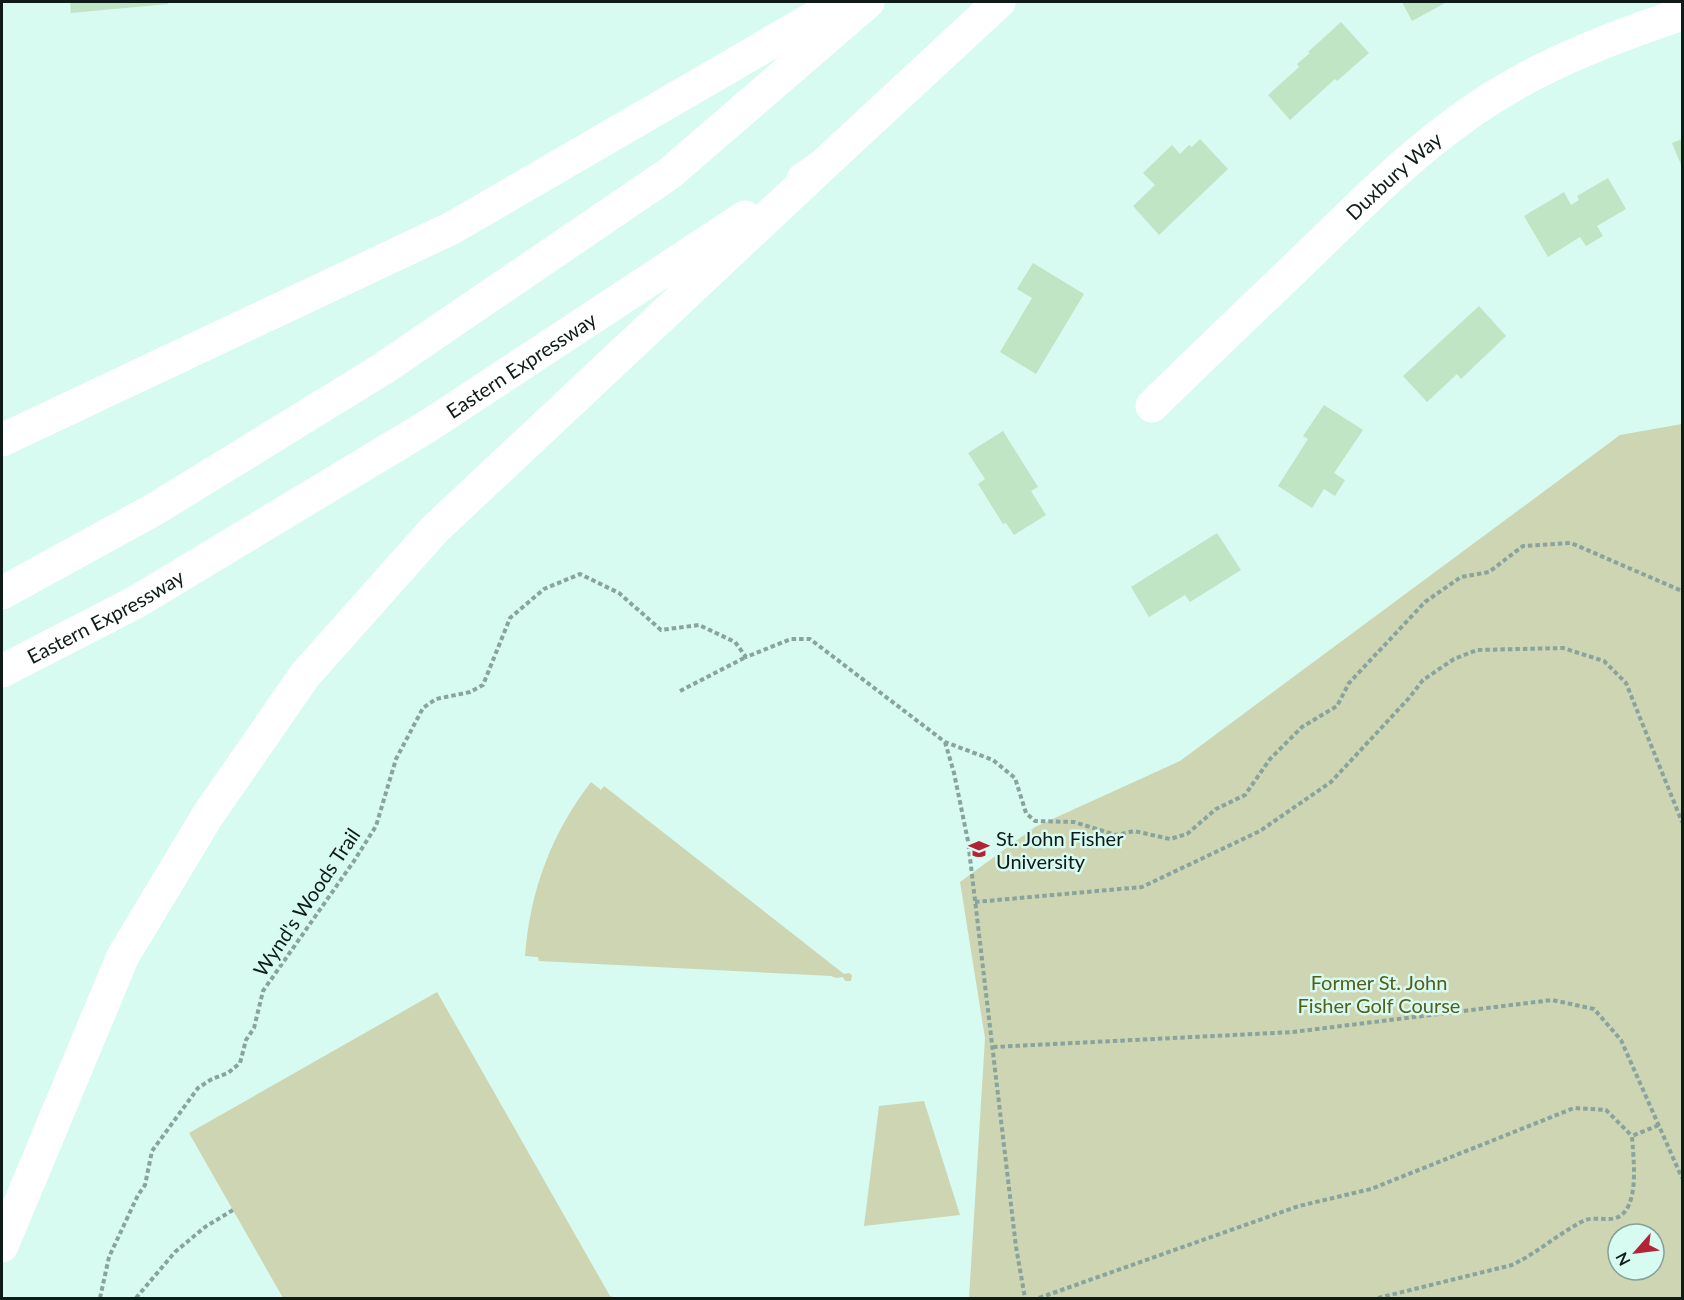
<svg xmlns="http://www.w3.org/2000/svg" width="1684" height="1300" font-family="Lato,sans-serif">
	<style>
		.green { fill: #ced5b2; fill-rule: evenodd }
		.building { fill: #c0e5c4 }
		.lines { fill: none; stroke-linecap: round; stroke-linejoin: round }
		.path { stroke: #89a39d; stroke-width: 4; stroke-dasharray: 4.5 3; stroke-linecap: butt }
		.minor { stroke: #fff; stroke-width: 33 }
		.highway { stroke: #fff; stroke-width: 33 }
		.labels { text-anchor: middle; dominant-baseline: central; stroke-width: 5; stroke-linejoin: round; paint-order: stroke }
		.street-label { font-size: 20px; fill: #0e1b18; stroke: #d7faf1 }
		.poi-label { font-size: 20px; fill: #0e1b18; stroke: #d7faf1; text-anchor: start }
		.park-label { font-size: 20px; fill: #555d1a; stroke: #d7faf1 }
	</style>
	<rect width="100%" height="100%" fill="#d7faf1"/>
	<path class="green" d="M1682 424V1298H969L985 1038 960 882 1035 827 1180 761 1620 435ZM1618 1234H1654V1270H1618Z
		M591 782 601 790 604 786 844 974 849 973 852 975 851 981H845L843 977 836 978 831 976 539 961 538 957 525 956C530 891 551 834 591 782Z
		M437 992 610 1296 615 1298H283L189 1133Z
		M924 1101 960 1215 864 1226 879 1106Z"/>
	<path class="building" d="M70 2H168V4L71 13Z
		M1402 2H1447L1412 21Z
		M1341 22 1369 53 1337 81 1335 79 1290 120 1268 95 1299 67 1297 64 1310 53 1308 52Z
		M1200 139 1228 169 1159 235 1133 206 1155 185 1143 173 1172 145 1180 154 1189 145 1192 147Z
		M1682 139V167L1672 143Z
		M1608 178 1626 209 1597 226 1603 236 1586 246 1580 237 1548 257 1524 216 1564 192 1571 205 1579 200 1577 196Z
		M1033 263 1084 294 1036 374 1000 352 1032 298 1017 289Z
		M1479 306 1506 336 1461 379 1457 374 1427 402 1403 376Z
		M1324 405 1363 430 1334 473 1345 480 1335 496 1324 489 1312 508 1278 486 1308 439 1303 436Z
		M1003 431 1038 487 1031 491 1046 515 1014 535 1006 523 1003 524 978 484 985 479 968 453Z
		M1217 533 1241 570 1190 602 1185 595 1149 617 1131 587Z"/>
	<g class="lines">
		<path class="path" d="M680 691 746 657
			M945 742 954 773 968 841 1016 1247 1025 1298
			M975 902 1142 887 1260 831 1331 782 1409 698 1423 680 1454 659 1477 650 1563 648 1604 661 1626 683 1682 822
			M993 1047 1293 1032 1552 1000 1594 1009 1621 1040 1682 1178
			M100 1298 109 1257 138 1195 145 1185 152 1151 198 1088 212 1079 228 1073 240 1063 246 1040 254 1028 263 991 354 861 376 826 396 759 423 708 436 699 470 692 483 685 510 618 544 589 580 574 619 593 661 630 699 625 735 642 746 657 791 639H810L945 742 993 760 1015 778 1026 813 1035 821 1074 822 1116 835 1134 831 1170 839 1187 834 1216 809 1245 795 1270 759 1302 727 1337 706 1349 683 1425 602 1461 577 1489 572 1523 546 1571 543 1682 591
			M136 1298 175 1252 205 1227 233 1210
			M1039 1298 1299 1206 1371 1189 1574 1108 1606 1110 1632 1136
			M1378 1298 1512 1265C1537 1253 1558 1234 1583 1221 1593 1216 1605 1221 1616 1218 1641 1209 1633 1156 1632 1136L1659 1125"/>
		<path class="minor" id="s1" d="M1152 406C1207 352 1263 299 1319 245 1373 192 1427 139 1492 98 1550 61 1617 36 1682 14"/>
		<g class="highway">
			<path d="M803 179 821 167 999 2"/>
			<path d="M2 440 452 228 841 2"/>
			<path d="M2 593 155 509 384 368 670 173 868 2"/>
			<path id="s2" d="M2 671 136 602 428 426 745 217"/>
			<path d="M2 1246 123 956 208 815 305 675 434 530 821 167"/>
		</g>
	</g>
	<defs>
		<g id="university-bare" transform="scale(1.62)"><path d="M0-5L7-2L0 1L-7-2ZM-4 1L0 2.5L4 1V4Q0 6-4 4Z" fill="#b42236" stroke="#d7faf1" stroke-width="2.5" paint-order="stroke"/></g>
	</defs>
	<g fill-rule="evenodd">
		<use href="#university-bare" x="979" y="849"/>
	</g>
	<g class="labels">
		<g class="street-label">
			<text stroke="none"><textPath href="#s1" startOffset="334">Duxbury Way</textPath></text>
			<text stroke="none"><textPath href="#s2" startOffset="603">Eastern Expressway</textPath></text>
			<text stroke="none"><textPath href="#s2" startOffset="117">Eastern Expressway</textPath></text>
			<text transform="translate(306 902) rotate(-56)">Wynd's Woods Trail</text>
		</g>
		<g class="poi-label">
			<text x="996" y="838">St. John Fisher<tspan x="996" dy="23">University</tspan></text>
		</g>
		<g class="park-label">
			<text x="1379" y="982">Former St. John<tspan x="1379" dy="23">Fisher Golf Course</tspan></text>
		</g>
	</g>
	<rect width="1684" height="1300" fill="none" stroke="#0e1b18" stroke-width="6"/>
	<g transform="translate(1636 1252) rotate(242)"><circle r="28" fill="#d7faf1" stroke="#87a19a" stroke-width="1.5"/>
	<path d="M0-4.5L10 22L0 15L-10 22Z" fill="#b42236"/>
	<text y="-9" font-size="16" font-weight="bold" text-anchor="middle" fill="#0e1b18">N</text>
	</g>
</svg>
